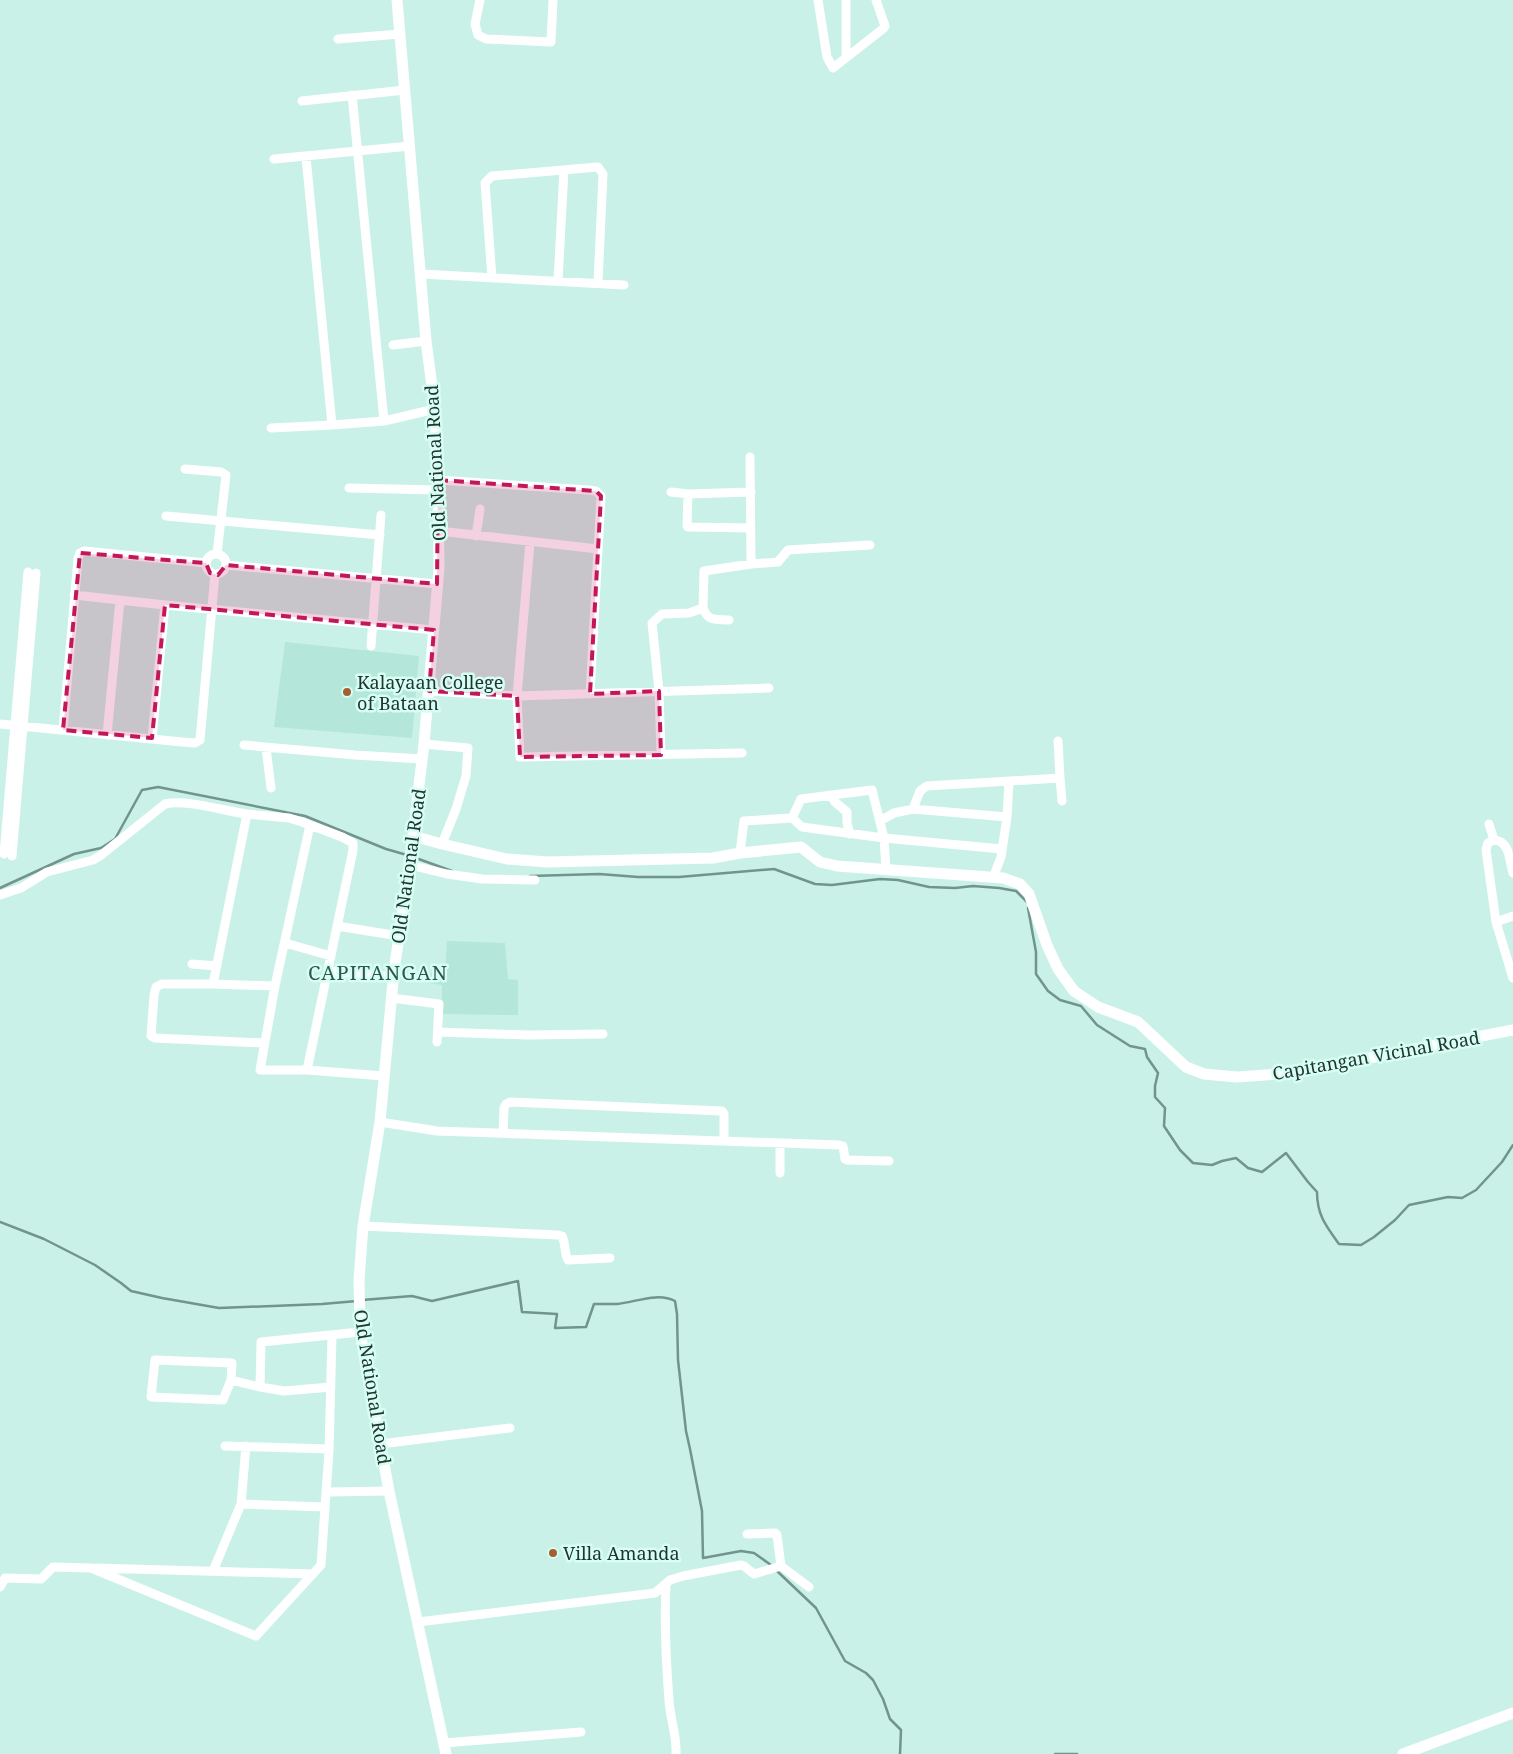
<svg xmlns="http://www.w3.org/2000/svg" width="1513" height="1754" font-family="'Noto Serif',serif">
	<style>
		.built { fill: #b4e6da }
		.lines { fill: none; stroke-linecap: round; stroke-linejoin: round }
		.stream { stroke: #71948c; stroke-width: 2.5 }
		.street { stroke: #fff; stroke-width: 9 }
		.secondary { stroke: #fff; stroke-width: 11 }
		.marked { fill: #c2185b; fill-opacity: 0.2; stroke: #c2185b; stroke-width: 4; stroke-dasharray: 10 6; stroke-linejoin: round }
		.poi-dot { fill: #a46030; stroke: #d6fff4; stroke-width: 2 }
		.labels { text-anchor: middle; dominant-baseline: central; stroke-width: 5; stroke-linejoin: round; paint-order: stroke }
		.street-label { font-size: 18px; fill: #243330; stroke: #d6fff4 }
		.poi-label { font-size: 18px; fill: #243330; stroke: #d6fff4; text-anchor: start }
		.quarter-label { font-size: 20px; letter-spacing: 1px; fill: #32564e; stroke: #d6fff4 }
	</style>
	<rect width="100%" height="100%" fill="#c9f1e7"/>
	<path class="built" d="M285 642 419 656 412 738 274 727Z
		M447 941 505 943 508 979 518 980V1015L442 1014V985L404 979V971L445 975Z"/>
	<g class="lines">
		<path class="stream" d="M413 857 452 871
			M530 876 599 874 638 877H679L774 869 815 884 832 885 880 879 898 880 929 887 955 888 973 886 999 888 1016 891 1027 902
			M0 888 74 854 101 848 115 839 142 790 158 787 305 816 386 849 407 855
			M1028 908 1036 952V974L1048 991 1060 1000 1081 1006 1097 1025 1130 1046 1145 1049 1147 1057 1158 1073 1155 1086V1097L1165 1108 1164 1126 1180 1150 1193 1163 1212 1165 1222 1161 1236 1158 1248 1168 1262 1172 1286 1153 1308 1182 1317 1192C1317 1215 1326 1226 1339 1244L1361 1245 1374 1237 1395 1220 1409 1205 1448 1197 1462 1198 1476 1190 1502 1162 1513 1145
			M0 1222 44 1239 95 1265 121 1283 131 1291 162 1298 219 1308 322 1304 357 1301
			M362 1300 412 1296 432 1301 518 1281 522 1312 557 1314 555 1328 586 1327 594 1304C602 1304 610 1304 617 1304 636 1302 658 1292 675 1301L677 1314 678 1360 686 1431 690 1449 702 1511 703 1558 741 1551 754 1553 771 1565
			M777 1571 816 1608 845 1661 866 1673 873 1680 883 1699 890 1719 901 1730 900 1754
			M1055 1754H1077"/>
		<path class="street" d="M480 0 475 24 478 35 486 39 551 42 553 0
			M818 0 827 57 833 68 884 28 885 26 876 0
			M846 0V57
			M338 39 400 34
			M352 95 384 421
			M302 101 405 90
			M306 157 332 425 384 421 435 409
			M274 159 410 146
			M421 274 624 285
			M492 278 485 183 492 176 598 167 603 174 598 283
			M558 281 564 170
			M393 345 426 341
			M271 428 332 425
			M750 457 751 564
			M185 469 221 472 226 475 217 554
			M438 480 588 490 596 491 601 496 590 694
			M349 488 438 490
			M671 492 688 494 751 492
			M688 494 687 526 688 527 751 528
			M166 516 380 535
			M439 531 598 549
			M476 536 480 509
			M530 542 517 696 520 757 742 753
			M206 564a10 10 0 1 1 20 0a10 10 0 1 1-20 0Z
			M226 565 437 584
			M74 595 165 605 434 630
			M703 608C708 622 715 619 729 620
			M371 646 381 515
			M429 691 517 696 769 688
			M0 724 182 742 195 743 200 740 215 574
			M63 730 78 559 80 553 84 551 206 563
			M107 735 120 600
			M152 738 165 605
			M1058 741 1060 778
			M424 744 468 748 466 776 456 809 442 844
			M244 745 355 755 422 759
			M266 748 271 788
			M661 755 659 691 652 623 662 614 689 613 703 608 704 571 751 564 778 562 788 550 870 545
			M831 795 835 802 847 812V823L850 834
			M913 809 920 791 927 786 1060 778 1062 801
			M792 818 801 799 872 790 884 838 886 870
			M880 821 894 813 913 809 1007 817
			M1489 824 1494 840 1488 843 1486 850 1496 922 1513 978
			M310 825 275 986 260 1070H307L384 1076
			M1494 840C1510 841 1509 860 1513 873
			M740 853 744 821 792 818 802 827 884 838 1002 849
			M4 854 28 572
			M12 856 36 573
			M410 865 447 874 482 879 535 880
			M993 878 1001 857 1007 817 1009 782
			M0 895 21 888 47 872 93 860 100 856 165 804C186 799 224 811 247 814
			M1496 922 1513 916
			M337 926 399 936
			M285 943 331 956
			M192 964 217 966
			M328 971 394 977
			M213 984H162L156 987 154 995 151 1036 155 1038 264 1043
			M275 986 213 984 247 814 289 818 302 822 342 837 353 843V850L307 1070
			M391 998 439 1004 437 1042
			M438 1032 528 1035 603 1034
			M380 1122 437 1131 839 1145 843 1146 845 1159 847 1160 889 1161
			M503 1133 504 1108 506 1104 510 1102 722 1111 724 1114V1141
			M780 1143V1173
			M363 1226 558 1235 562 1236C566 1244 564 1253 568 1260L610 1258
			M155 1360 232 1363 231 1380 223 1400 151 1397Z
			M231 1380 260 1387 284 1391 331 1387
			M260 1387 261 1342 360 1332
			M380 1444 510 1428
			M225 1446 329 1449
			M327 1492 389 1491
			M241 1504 246 1446
			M747 1534 775 1533 777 1535 781 1566
			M96 1568 313 1574
			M213 1571 241 1504 325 1507
			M666 1584C664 1623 666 1661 669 1700 670 1719 677 1735 676 1754
			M0 1587 5 1578 41 1579 53 1567 91 1568 256 1636 321 1565 329 1451 332 1336
			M418 1622 655 1593 670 1580 683 1576 741 1565 744 1566 754 1574 781 1566 809 1587
			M444 1743 581 1732"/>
		<path class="secondary" d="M397 0 426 341 435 409 438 490 439 568 424 744 410 860 394 971 380 1122 363 1226 359 1280 360 1332 389 1491 446 1754
			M413 836 442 844 507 859 547 862 713 858 740 853 801 847 820 862 837 866 1003 878 1020 884 1029 894 1047 945 1058 969 1074 991 1098 1007 1138 1022 1186 1067 1204 1074 1237 1077 1278 1074 1318 1068 1513 1030
			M1403 1754 1513 1713"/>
	</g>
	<path class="marked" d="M438 480 596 491 601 496 590 694 659 691 661 755 520 757 517 696 429 691 434 630 165 605 152 738 63 730 80 553 206 563 210 573 218 575 226 565 437 584Z"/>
	<g class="poi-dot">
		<circle cx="347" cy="692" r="5"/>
		<circle cx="553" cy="1553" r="5"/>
	</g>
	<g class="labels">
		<g class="street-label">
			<text transform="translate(435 463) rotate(-93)">Old National Road</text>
			<text transform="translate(408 866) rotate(-82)">Old National Road</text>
			<text transform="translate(1376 1055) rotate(-10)">Capitangan Vicinal Road</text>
			<text transform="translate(373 1387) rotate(81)">Old National Road</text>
		</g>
		<g class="poi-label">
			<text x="357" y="682">Kalayaan College<tspan x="357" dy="21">of Bataan</tspan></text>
			<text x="563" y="1553">Villa Amanda</text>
		</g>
		<g class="quarter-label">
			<text x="378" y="972">CAPITANGAN</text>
		</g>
	</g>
</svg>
